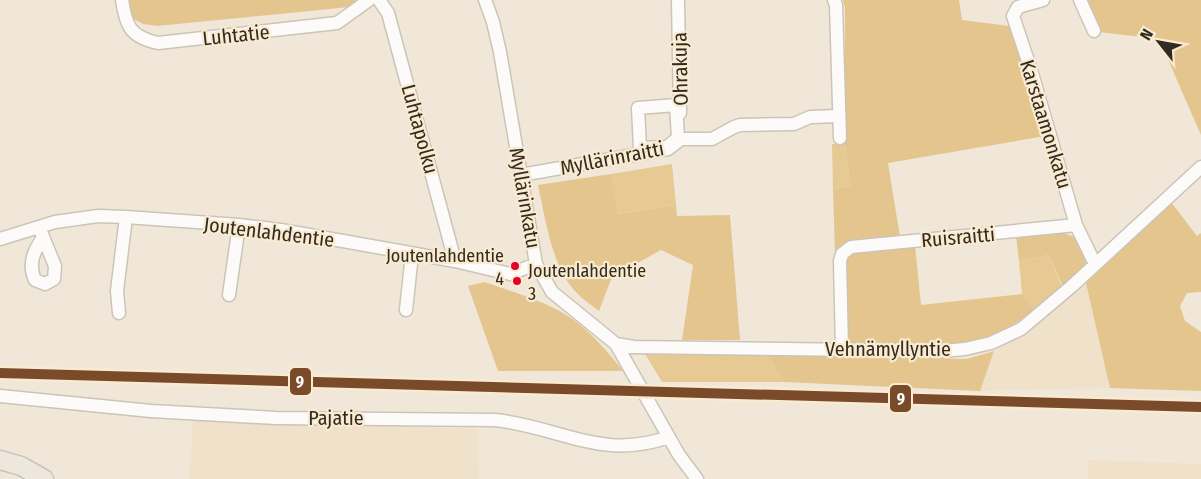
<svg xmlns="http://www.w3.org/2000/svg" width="1201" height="479" font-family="'Fira Sans Condensed',sans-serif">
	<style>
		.built { fill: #f0e2ca }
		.green { fill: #e7c994 }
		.forest { fill: #e3c58d }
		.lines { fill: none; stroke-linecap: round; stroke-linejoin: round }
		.minor-casing { stroke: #cbc4b9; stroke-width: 15 }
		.highway-casing { stroke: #c8c4bd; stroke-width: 21 }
		.minor { stroke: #fdfbf9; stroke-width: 12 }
		.highway { stroke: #ede7dc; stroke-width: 18 }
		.rail-1-casing { stroke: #f9ead0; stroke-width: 15 }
		.rail-1 { stroke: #7a4b2a; stroke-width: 10 }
		.bus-dot { fill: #e4002b; stroke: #f9ead0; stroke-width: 2 }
		.labels { text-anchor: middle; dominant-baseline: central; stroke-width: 4.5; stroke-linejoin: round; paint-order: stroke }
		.bus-label { font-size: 18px; fill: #312b21; stroke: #f9ead0; text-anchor: end }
		.street-label { font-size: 20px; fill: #312b21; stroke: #f9ead0 }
		.line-badge { stroke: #f9ead0; stroke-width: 2 }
		.badge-label { font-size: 16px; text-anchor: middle; font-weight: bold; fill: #fff }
	</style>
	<rect width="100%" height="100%" fill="#f0e7d9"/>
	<path class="built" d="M1086 283 1110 388 980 391 994 351 1024 333Z
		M193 420 478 429 479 479H189Z
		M1088 460 1201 464V479H1088Z"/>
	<path class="green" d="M832 144H845L850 186 833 190Z
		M672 164 676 205 616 214 611 174Z
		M1049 255 1062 287 1034 310 1022 294 1019 261Z
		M645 354 767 355 784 382H662Z"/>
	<path class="forest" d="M128 0H361L349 7 157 26 143 24 134 19Z
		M843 0H959L962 20 1009 26 1045 136 888 163 900 237 847 242 835 253 833 190 850 186 845 144V8Z
		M1088 0H1201V135L1159 39 1099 32Z
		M611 174 617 214 676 205 677 216 730 215 740 340H682L693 265 661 250 612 277 599 311C592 305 583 300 577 293 552 269 545 217 538 185Z
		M1171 202 1197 236 1201 233V292L1187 293 1180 306 1185 321 1201 332V391L1110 388 1086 283Z
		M1057 231 1075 237 1087 255 1085 265 1063 287 1049 255 1019 261 1016 236Z
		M915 246 921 305 1022 294 1034 310 1013 325 989 337 964 343H849L845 339V261L849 255 855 252Z
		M484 282C513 292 545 301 571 318 591 332 608 352 623 371H498L468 286Z
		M994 351 980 391 784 382 767 355 967 359Z"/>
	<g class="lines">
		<g class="minor-casing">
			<path id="minor" d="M122 0C126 26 130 37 158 43L337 23 369 0
				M379 0 388 13 455 261
				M485 0 493 22 500 52 536 264 552 292 616 344 679 455 697 479
				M678 0 680 113
				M834 0 836 5 840 138
				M1043 0 1018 7 1013 16 1031 70 1076 225 1095 264
				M1080 0 1094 31
				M676 105 678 138 667 147 640 148 638 108Z
				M521 175 668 149 681 139H712L734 127 740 125 794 124 810 117 839 116
				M39 227 55 266 54 279 45 284 35 280C28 265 33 251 43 238
				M0 239 55 222 98 216 126 217 239 225 281 230 455 261 510 274 536 264
				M229 295 239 225
				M406 310 412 254
				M119 313 117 291 126 217
				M616 344 634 347 943 351 965 349 991 343 1021 329 1072 286 1201 167
				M842 349 840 261 842 254 851 247 1076 225
				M0 396 151 411 276 418 495 420C561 427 600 461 669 437"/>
		</g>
		<g class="highway-casing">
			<path id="highway" d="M0 460 21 466 44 479"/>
		</g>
		<use href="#minor" class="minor"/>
		<use href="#highway" class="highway"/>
		<g class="rail-1-casing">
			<path id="rail-1" d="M0 373 1201 407"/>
		</g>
		<use href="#rail-1" class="rail-1"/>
	</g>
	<g class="bus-dot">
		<circle cx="515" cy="266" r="5"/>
		<circle cx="517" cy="281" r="5"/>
	</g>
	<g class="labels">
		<g class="bus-label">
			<text x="504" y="256">Joutenlahdentie<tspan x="504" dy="23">4</tspan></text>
			<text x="528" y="271" text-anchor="start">Joutenlahdentie<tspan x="528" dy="23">3</tspan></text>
		</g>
		<g class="street-label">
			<text transform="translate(236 35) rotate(-6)">Luhtatie</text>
			<text transform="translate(680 69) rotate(-91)">Ohrakuja</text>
			<text transform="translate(1046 124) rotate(73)">Karstaamonkatu</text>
			<text transform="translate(420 129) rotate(75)">Luhtapolku</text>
			<text transform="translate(612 158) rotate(-11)">Myllärinraitti</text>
			<text transform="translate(525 198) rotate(80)">Myllärinkatu</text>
			<text transform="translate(269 232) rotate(7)">Joutenlahdentie</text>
			<text transform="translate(958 237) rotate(-5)">Ruisraitti</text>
			<text x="888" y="349">Vehnämyllyntie</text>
			<text x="336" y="418">Pajatie</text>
		</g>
	</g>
	<g class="line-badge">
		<rect x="289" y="367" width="23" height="29" rx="6" fill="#7a4b2a"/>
		<rect x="889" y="384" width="23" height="29" rx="6" fill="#7a4b2a"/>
	</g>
	<g class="badge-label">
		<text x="300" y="387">9</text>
		<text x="901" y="404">9</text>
	</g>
	<g transform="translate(1159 42) rotate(301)" stroke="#f9ead0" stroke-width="4.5" paint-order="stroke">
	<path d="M0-4.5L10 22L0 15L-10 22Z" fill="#312b21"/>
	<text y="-9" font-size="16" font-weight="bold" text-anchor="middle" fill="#312b21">N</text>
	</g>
</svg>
